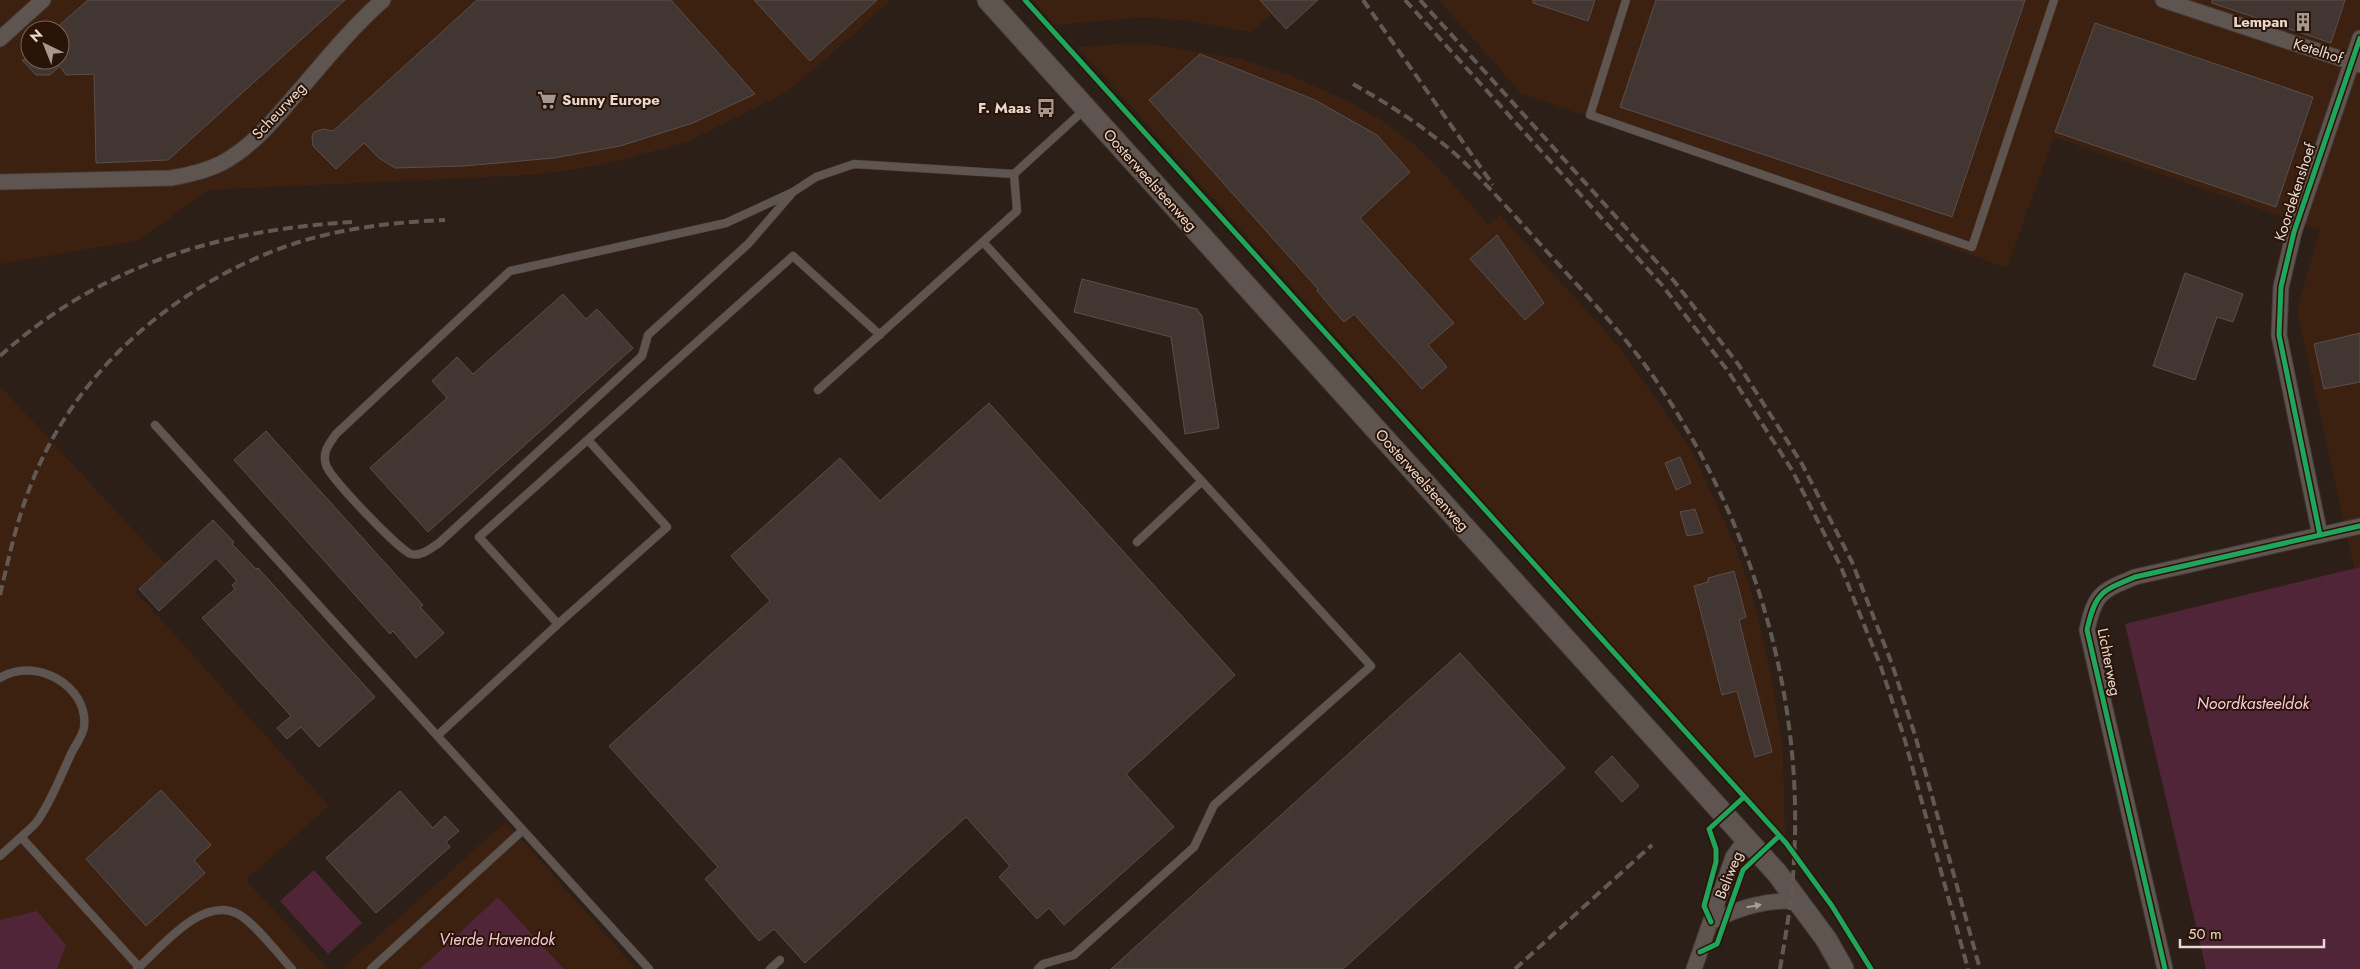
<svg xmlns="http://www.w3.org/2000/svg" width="2360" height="969" font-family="Jost,sans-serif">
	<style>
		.built { fill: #3c2111; fill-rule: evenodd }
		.water { fill: #4f2537 }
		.building { fill: #413632; stroke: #5b4e4b }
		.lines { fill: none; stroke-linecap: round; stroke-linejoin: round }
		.lane-casing { stroke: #463b36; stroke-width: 9 }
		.street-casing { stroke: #463b36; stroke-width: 17 }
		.secondary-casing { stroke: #463b36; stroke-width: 23 }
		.lane { stroke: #5f5550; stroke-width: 8 }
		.street { stroke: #5f5550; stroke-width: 15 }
		.secondary { stroke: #5f5550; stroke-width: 21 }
		.rail { stroke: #625854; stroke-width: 4; stroke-dasharray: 10 5; stroke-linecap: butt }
		.cycleway-casing { stroke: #2a1407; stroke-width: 8 }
		.cycleway { stroke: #20a55d; stroke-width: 5 }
		.oneway { fill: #aa9d96 }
		.labels { text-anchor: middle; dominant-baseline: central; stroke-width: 4; stroke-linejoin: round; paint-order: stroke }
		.poi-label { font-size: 15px; font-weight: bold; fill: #e8d8cf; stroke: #2a1407; text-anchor: end }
		.street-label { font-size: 15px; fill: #e8d8cf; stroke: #2a1407 }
		.water-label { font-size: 16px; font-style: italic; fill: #f9c7d9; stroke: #2a1407 }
	</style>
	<rect width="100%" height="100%" fill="#2c1f18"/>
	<path class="built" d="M0 0H890L855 33 787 92 687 142 623 160 571 170 529 175 208 190 137 241 0 264ZM30 30H60V60H30Z
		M1033 0H1288L1251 32 1190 21 1143 17 1055 25Z
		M1439 0H2360V567L2354 568 2297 309 2320 230 2054 137 2007 268 1521 93Z
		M1116 44H1150L1242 59 1291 76 1342 98 1381 120 1412 142 1435 164 1488 224 1500 215 1621 349 1691 449 1735 545 1752 595 1771 674 1783 750 1785 839 1078 47Z
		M0 386 165 564 136 592 329 806 246 880 328 969H0Z
		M506 822 636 969H564L498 898 420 969H341Z"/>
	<path class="water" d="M2360 567V969H2206L2125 624Z
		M314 870 362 923 328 954 280 901Z
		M498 897 564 969H420Z
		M37 911 66 945 57 969H0V920Z"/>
	<path class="building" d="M88 0H345L168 160 96 163 94 74 66 75 60 66 50 75H36L22 60H60V30H54Z
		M477 0H671L755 94 693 123 620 146 554 158 464 166 395 168 379 158 364 143 336 169 313 146 312 136 314 132 323 129 333 131Z
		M754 0H877L810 61Z
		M1260 0H1318L1286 29Z
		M1533 0H1595L1588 21 1533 3Z
		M1656 0H2025L1952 217 1620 107Z
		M2212 0H2345L2331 43 2212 3Z
		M2095 23 2313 97 2276 207 2055 132Z
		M1200 54 1315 100 1377 135 1410 172 1360 218 1454 323 1428 345 1447 367 1422 389 1354 314 1344 322 1317 291 1318 289 1149 100Z
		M1497 235 1544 303 1525 320 1470 259Z
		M2185 273 2243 294 2233 322 2217 317 2195 380 2153 366Z
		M1082 279 1197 309 1202 316 1219 428 1185 434 1171 337 1074 312Z
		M563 294 586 319 597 309 633 348 428 532 370 468 447 398 432 381 457 357 473 374Z
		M2360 333V382L2324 389 2314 344Z
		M989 403 1235 675 1126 774 1174 827 1064 925 1049 908 1037 919 999 877 1010 866 966 817 805 963 774 929 759 941 705 879 718 867 609 746 770 601 731 556 840 458 880 501Z
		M266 431 423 605 420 607 444 633 416 658 393 631 390 634 234 460Z
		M1680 457 1691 483 1676 490 1665 463Z
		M1695 509 1703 533 1687 536 1680 512Z
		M213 520 234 542 232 544 256 569 258 568 375 697 319 747 301 727 287 739 277 728 291 716 202 618 235 589 232 585 237 581 216 558 159 611 139 589Z
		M1734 571 1746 617 1739 620 1772 752 1755 757 1737 691 1722 695 1694 586 1708 582V578Z
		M1460 653 1565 768 1343 969H1111Z
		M1612 756 1639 786 1622 802 1595 772Z
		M161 790 211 845 194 860 205 873 146 926 86 859Z
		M400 791 433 828 445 816 459 831 446 842 450 847 376 913 326 858Z"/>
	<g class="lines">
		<g class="lane-casing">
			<path id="lane" d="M1626 0 1590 115 1972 247 2054 0
				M793 192 726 223 510 271 336 434C329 444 322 452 326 465 330 478 399 550 411 554 421 557 431 548 439 543L642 356 648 335 748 244 793 192 816 177 854 164 1014 174 1084 110
				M983 242 1371 666 1214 805 1194 847 1074 955 1043 964 1038 969
				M818 390 1017 211 1014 174
				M155 425 649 969
				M588 440 667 527 558 624 479 537 793 256 880 335
				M1137 542 1202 481
				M0 678C34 656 89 685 84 727 83 735 76 744 72 752 62 773 53 797 40 817 36 825 27 831 21 837L139 967
				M437 736 558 624
				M0 856 21 837
				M137 969C161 948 202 895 238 914 254 922 279 955 292 969
				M371 969 523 830
				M770 969 780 960"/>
		</g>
		<g class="street-casing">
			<path id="street" d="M2163 0 2360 65
				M0 39 43 0
				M0 182 171 178C189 175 206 171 222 163 253 146 275 119 297 93 325 61 351 28 383 0
				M2320 535 2279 335 2281 287 2294 232 2360 38
				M1711 922C1737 908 1770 898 1800 902
				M1694 969 1733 857 1746 839
				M2165 969 2087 630C2095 593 2101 591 2135 577L2360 526"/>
		</g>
		<g class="secondary-casing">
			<path id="secondary" d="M988 0 1777 873 1826 939 1843 969"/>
		</g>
		<use href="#lane" class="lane"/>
		<use href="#street" class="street"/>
		<use href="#secondary" class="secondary"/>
		<path class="rail" d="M1363 0 1493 185
			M1405 0 1662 285 1728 371 1792 470 1841 567 1881 667 1904 737 1968 969
			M1420 0 1674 281 1738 364 1802 464 1852 562 1892 664 1915 735 1980 969
			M1353 84C1392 106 1431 131 1464 162 1494 192 1522 224 1550 255 1586 295 1624 334 1655 379 1753 522 1807 701 1793 875 1791 907 1785 938 1780 969
			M0 356C101 265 219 230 352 222
			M0 595C9 557 17 519 32 482 77 368 180 281 296 243 343 228 395 222 445 220
			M1515 969 1652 845"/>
		<g class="cycleway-casing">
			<path id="cycleway" d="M1025 0 1786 843 1832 906 1871 969
				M2320 535 2279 335 2281 287 2294 232 2360 38
				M1711 922 1704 906 1716 862V849L1709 829 1744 797
				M1700 952 1717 944 1743 870 1779 836
				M2165 969 2087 630C2095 593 2101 591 2135 577L2360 526"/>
		</g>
		<use href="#cycleway" class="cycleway"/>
	</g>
	<defs><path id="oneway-solid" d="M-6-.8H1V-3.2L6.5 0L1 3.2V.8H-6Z" transform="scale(1.25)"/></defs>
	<use class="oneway" href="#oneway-solid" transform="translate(1754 906) rotate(-10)"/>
	<defs>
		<g id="building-bare" transform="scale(1.5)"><path d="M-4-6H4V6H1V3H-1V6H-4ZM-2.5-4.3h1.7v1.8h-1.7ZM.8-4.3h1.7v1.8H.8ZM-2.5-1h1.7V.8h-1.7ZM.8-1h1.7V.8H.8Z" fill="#a6978f" stroke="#2a1407" stroke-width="2.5" paint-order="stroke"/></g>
		<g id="supermarket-bare" transform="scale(1.5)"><path d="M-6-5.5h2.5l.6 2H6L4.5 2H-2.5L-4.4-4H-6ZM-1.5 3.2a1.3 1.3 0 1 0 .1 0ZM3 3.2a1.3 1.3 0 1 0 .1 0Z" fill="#a6978f" stroke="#2a1407" stroke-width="2.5" paint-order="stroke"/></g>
		<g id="bus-bare" transform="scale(1.5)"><path d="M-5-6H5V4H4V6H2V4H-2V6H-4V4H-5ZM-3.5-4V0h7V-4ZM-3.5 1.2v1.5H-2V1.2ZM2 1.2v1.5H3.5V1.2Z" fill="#a6978f" stroke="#2a1407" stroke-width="2.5" paint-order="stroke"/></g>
	</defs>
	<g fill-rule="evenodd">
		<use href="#building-bare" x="2303" y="22"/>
		<use href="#supermarket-bare" x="547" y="100"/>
		<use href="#bus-bare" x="1046" y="108"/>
	</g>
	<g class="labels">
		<g class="poi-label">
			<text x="2288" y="22">Lempan</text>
			<text x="562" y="100" text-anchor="start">Sunny Europe</text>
			<text x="1031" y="108">F. Maas</text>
		</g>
		<g class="street-label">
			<text transform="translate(2318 51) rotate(18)">Ketelhof</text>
			<text transform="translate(279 111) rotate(-47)">Scheurweg</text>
			<text transform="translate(1150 180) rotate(48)">Oosterweelsteenweg</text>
			<text transform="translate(2295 192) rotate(-72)">Koordekenshoef</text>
			<text transform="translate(1422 480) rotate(48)">Oosterweelsteenweg</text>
			<text transform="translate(2109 662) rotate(79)">Lichterweg</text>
			<text transform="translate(1729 875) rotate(-68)">Beliweg</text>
		</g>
		<g class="water-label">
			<text x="2253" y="703">Noordkasteeldok</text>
			<text x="497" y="939">Vierde Havendok</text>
		</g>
	</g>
	<g transform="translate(45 45) rotate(317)"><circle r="24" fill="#2a1407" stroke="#766257"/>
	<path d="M0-4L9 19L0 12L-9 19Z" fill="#a6978f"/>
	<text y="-8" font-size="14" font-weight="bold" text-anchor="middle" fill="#e8d8cf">N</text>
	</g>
	<path d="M2180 939v8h144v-8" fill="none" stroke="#e8d8cf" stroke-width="2.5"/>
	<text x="2188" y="939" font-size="15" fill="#e8d8cf" stroke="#2a1407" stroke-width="4" paint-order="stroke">50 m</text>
</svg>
